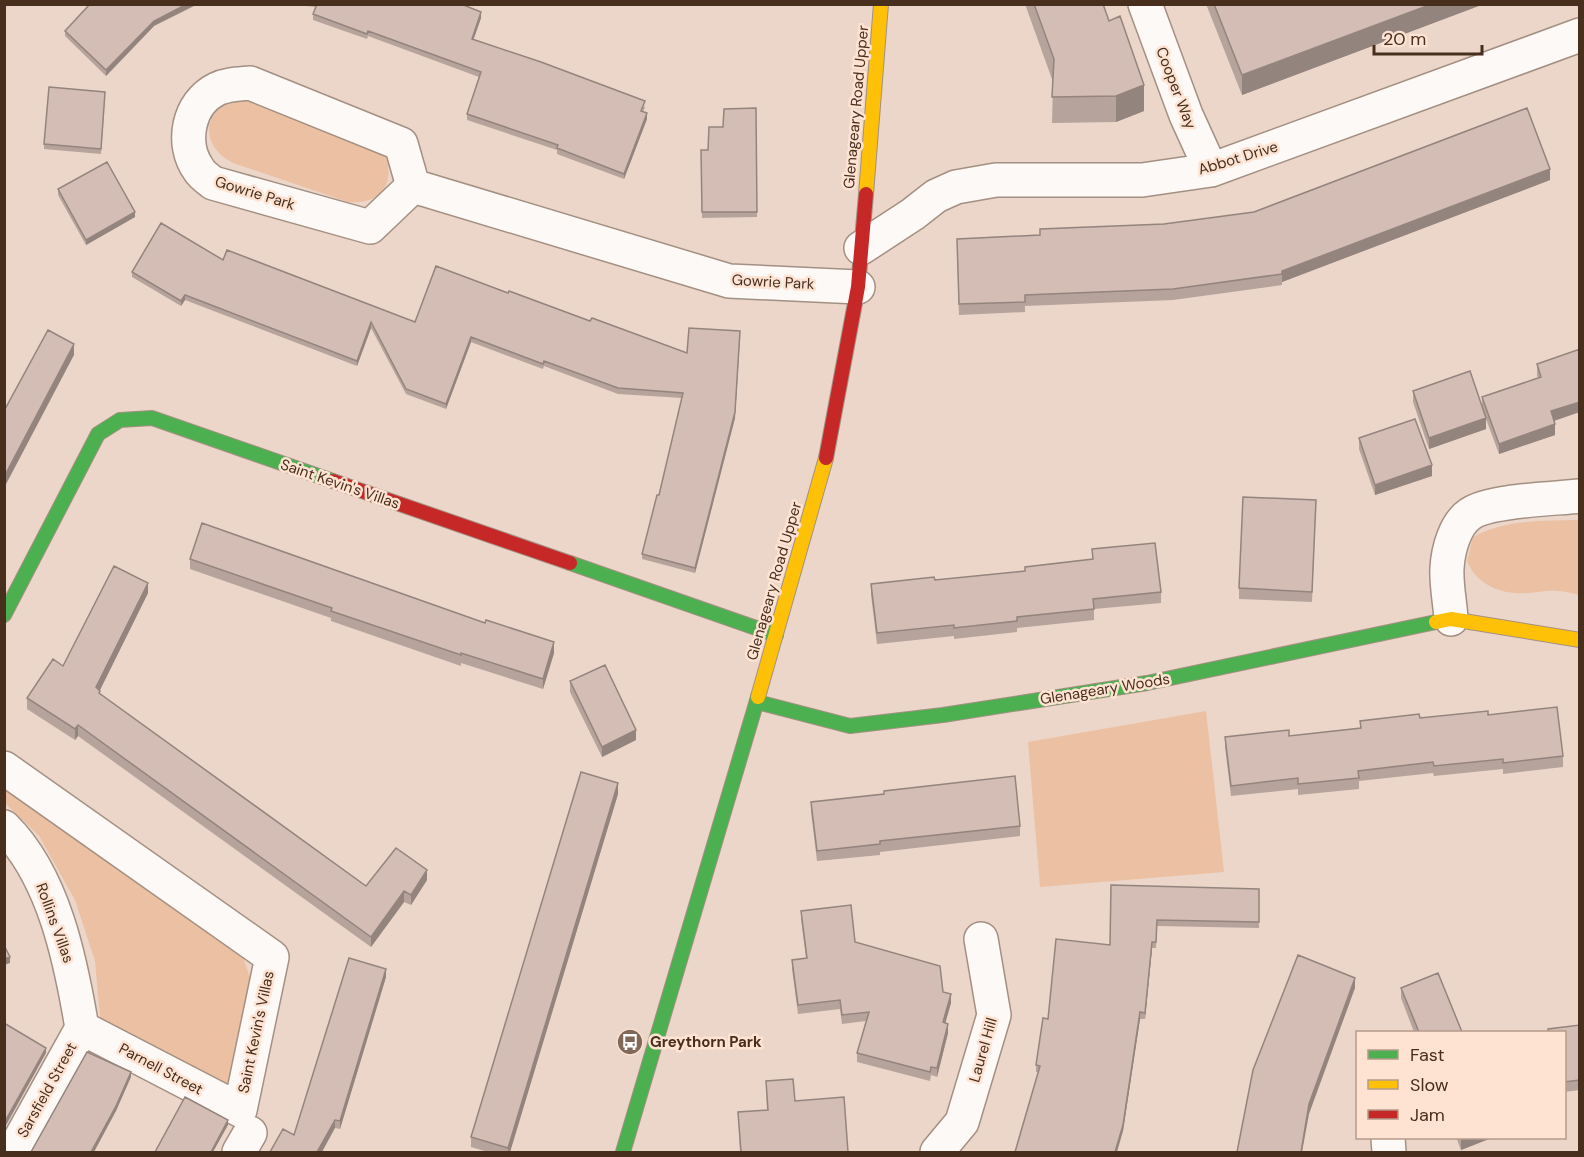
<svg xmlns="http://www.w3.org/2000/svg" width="1584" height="1157" font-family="'DM Sans',sans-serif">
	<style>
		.green { fill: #ecc0a3 }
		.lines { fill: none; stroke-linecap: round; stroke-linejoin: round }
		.street-casing { stroke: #a49082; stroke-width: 36 }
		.fast-casing { stroke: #a49082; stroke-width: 16 }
		.slow-casing { stroke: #a49082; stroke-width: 16 }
		.jam-casing { stroke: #a49082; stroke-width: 16 }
		.street { stroke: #fcf9f7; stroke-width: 33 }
		.fast { stroke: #4caf50; stroke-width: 14 }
		.slow { stroke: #ffc107; stroke-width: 14 }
		.jam { stroke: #c62828; stroke-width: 14 }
		.wall { fill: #b6a39b }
		.shaded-wall { fill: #94847e }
		.building { fill: #d4bdb4; stroke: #94847e; stroke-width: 1.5 }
		.labels { text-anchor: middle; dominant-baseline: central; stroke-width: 5; stroke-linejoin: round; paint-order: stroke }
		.street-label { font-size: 15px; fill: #472e1d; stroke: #fee3d3 }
		.poi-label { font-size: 15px; font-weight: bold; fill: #472e1d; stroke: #fee3d3; text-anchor: start }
	</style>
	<rect width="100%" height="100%" fill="#ebd6c9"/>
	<path class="green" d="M237 99H249L385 153C396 184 381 205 348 202L233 163C200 146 201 111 237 99Z
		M1579 520V595C1572 593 1564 591 1556 591 1547 590 1538 593 1528 593 1503 595 1477 586 1467 561L1473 537C1506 519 1542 521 1579 520Z
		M1206 711 1224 872 1040 887 1028 742Z
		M4 780 242 955 250 977 242 1031 229 1086 101 1027 95 961 75 900 39 836 5 803Z"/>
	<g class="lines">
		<g class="street-casing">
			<path id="street" d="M1145 4 1186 115 1211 170
				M250 83 401 144 413 186 370 227 213 183C208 179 202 175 199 170 180 144 188 103 217 89 227 84 239 84 250 83Z
				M413 186 729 281 858 287
				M861 248 913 214 936 196 956 187 996 180H1142L1211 170 1580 35
				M1451 619C1450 602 1446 584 1447 568 1448 550 1455 524 1470 514 1489 500 1554 499 1580 496
				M4 768 272 957 240 1110 82 1028
				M4 827C54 876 71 962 82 1028
				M1388 1138 1389 1152
				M13 1152 82 1028
				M239 1152 250 1133
				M937 1152 962 1122 994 1015 981 939"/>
		</g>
		<g class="fast-casing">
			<path id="fast" d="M570 563 776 635
				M4 615 98 434 120 420 152 418 333 481
				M757 702 850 726 943 715 1147 683 1436 622
				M623 1152 758 697"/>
		</g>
		<g class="slow-casing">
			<path id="slow" d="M866 194 881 4
				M1436 622 1451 619 1580 640
				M758 697 826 458"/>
		</g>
		<g class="jam-casing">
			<path id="jam" d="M826 458 858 287 866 194
				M333 481 570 563"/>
		</g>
		<use href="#street" class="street"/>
		<use href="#fast" class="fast"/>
		<use href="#slow" class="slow"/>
		<use href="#jam" class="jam"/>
	</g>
	<path class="wall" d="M287 4H461L481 18 473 39 645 107 643 112 647 119 624 179 557 154V150L467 120V114L479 77 368 36 367 39 313 20V14L316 7Z
		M1025 4H1103L1144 111 1116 122 1052 123 1053 82Z
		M1206 4H1484L1242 95Z
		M154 26 106 76 65 36V31Z
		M105 98 101 154 44 149V144Z
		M756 108 757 217 702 218 701 150H708L723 127Z
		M1550 180 1282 282V285L1173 300 1025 306V312L959 315 957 249 1040 235 1164 224Z
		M58 189 135 217 86 245 58 195Z
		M223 260 415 322 436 266 735 418 695 573 642 559V554L659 495 682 398 618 394 544 366 543 369 471 342 446 409 406 394 371 328 357 366 185 300 181 306 132 277V272Z
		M1580 349 1554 421 1555 435 1499 454 1486 419V429L1429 449 1413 402V391L1482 407V397L1538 378 1537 375V364Z
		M1359 438 1432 476 1375 495 1359 449Z
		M1316 500 1312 602 1239 599V588Z
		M1092 549 1161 592V603L1094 609V620L1017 628V632L954 639V636L877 644 871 595V584L935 580 1025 571 1092 559Z
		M190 559 554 653 543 689 461 663V666L331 621V618L190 569Z
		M148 593 100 690V694L366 886 427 880 411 905 404 902 371 947 78 736 75 740 27 709V698Z
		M570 681 636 740 602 757 570 692Z
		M1488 715 1563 756V767L1503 774V769L1434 776 1433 773 1359 781V789L1298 795V789L1231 796 1225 747V737L1289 736 1360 728V721Z
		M618 794 510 1152H488L471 1147V1137Z
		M811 802 1020 826V836L880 852V855L817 861 811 812Z
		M1111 885 1259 889V928L1157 926 1156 948H1152L1145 1019H1140L1123 1131 1039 1072H1036V1065L1048 1019 1110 945Z
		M801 911 943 992 951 1003 945 1023 948 1033 937 1077 931 1075 930 1081 857 1062V1053L866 1021 842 1024 840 1009 798 1014 792 969V960L806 958 801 919Z
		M386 977 340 1129 335 1128 294 1135Z
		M1401 988 1462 1032H1414L1401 998Z
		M1580 1025V1090L1564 1092V1032H1548V1029Z
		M766 1081 795 1101 848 1152H740L738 1112 767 1110Z
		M1456 1137H1494L1461 1150Z"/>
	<path class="shaded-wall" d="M187 4H198L154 26 106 76V70L154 21Z
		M1432 4H1484L1242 95V75Z
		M481 12V18L472 44V39Z
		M1144 85V111L1116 122V96Z
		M647 113V119L624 179V174Z
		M1550 169V180L1282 282V271Z
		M135 212V217L86 245V240Z
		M185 295V300L181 306V301Z
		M371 322V328L357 366V361Z
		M471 337V342L446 409V404Z
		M740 337 735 418 695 573V568Z
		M74 344V355L4 488V477Z
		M1580 402V412L1551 422V411Z
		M1486 418V429L1429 449V438Z
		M1555 424V435L1499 454V444Z
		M1432 465V476L1375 495V485Z
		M148 583V593L96 698V687Z
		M554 642V653L543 689V679Z
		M78 725V736L75 740V729Z
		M636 730V740L602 757V747Z
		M618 783V794L510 1152H508V1148Z
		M427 870V880L411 905V895Z
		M404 891V902L371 947V937Z
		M1152 942V948L1145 1019V1013Z
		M10 957V963L4 965V959Z
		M386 969V977L340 1129V1121Z
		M1355 978V988L1309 1114 1302 1152H1301L1309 1104Z
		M951 994V1003L943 1031V1022Z
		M1140 1012V1019L1123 1131 1117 1152H1115Z
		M948 1024V1033L937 1077V1068Z
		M46 1048V1053L4 1129V1123Z
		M131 1072V1077L116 1111 94 1152H91Z
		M228 1120V1125L213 1152H211Z
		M335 1120V1128L322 1152H317Z
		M1467 1137H1494L1461 1150V1140Z"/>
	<path class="building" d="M90 4H187L154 21 106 70 65 31Z
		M317 4H461L481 12 472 39 541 62 645 101 641 111 647 113 624 174 557 148 558 145 467 114 481 72 368 31 367 34 313 14Z
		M1034 4H1103L1109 21 1120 16 1144 85 1116 96 1052 97 1054 59Z
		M1214 4H1432L1242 75Z
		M49 87 105 92 101 149 44 144Z
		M756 108 757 212H702L701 150H708L709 127H723L724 109Z
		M1527 108 1550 169 1282 271V274L1173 289 1025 295V302L959 304 957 239 1040 235V229L1164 224 1254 212Z
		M107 162 135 212 86 240 58 189Z
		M161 223 223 260 227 250 415 322 436 266 508 293 509 291 590 321 592 318 687 353 689 328 740 331 735 412 695 568 642 554 657 495H659L683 393 618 388 544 361 543 364 471 337 446 404 406 389 371 322 357 361 185 295 181 301 132 272Z
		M48 330 74 344 4 477V411Z
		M1580 349V402L1551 411 1555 424 1499 444 1482 397 1541 377 1537 364Z
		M1470 371 1486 418 1429 438 1413 391Z
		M1415 419 1432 465 1375 485 1359 438Z
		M1243 497 1316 500 1312 592 1239 588Z
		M202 523 485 623 486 620 554 642 543 679 461 653V655L331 611 332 608 190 559Z
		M1155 543 1161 592 1093 599 1094 609 1017 617V621L954 628V625L877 633 871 584 934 577 935 580 1025 571V567L1093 559 1092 549Z
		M114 566 148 583 96 687 100 691 99 693 366 886 396 848 427 870 411 895 404 891 371 937 78 725 75 729 27 698 53 659 63 666Z
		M605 665 636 730 602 747 570 681Z
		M1557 707 1563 756 1503 763V759L1434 766 1433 762 1358 771 1359 778 1298 784V778L1231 786 1225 737 1289 730V736L1361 728 1360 721 1419 714 1420 718 1488 711V715Z
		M581 772 618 783 508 1148 471 1137Z
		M1015 776 1020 826 880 841V844L817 851 811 802 884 794V791Z
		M1111 885 1259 889V922L1157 920 1156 942H1152L1145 1013 1140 1012 1123 1125 1115 1152H1015L1040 1066 1036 1065 1043 1018 1048 1019 1056 939 1110 945Z
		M851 905 855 942 940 966 943 992 951 994 943 1022 948 1024 937 1068 931 1067 930 1072 857 1053 869 1012 842 1015 840 1000 798 1005 792 960 807 958 801 911Z
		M4 945 10 957 4 959Z
		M1298 955 1355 978 1309 1104 1301 1152H1237L1253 1070Z
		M349 958 386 969 340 1121 335 1120 317 1152H270L283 1129 294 1135Z
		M1438 973 1462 1032H1419L1401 988Z
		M4 1023 46 1048 4 1123Z
		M1580 1025V1080L1564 1082V1032H1548V1029Z
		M87 1052 131 1072 116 1106 91 1152H31Z
		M793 1079 795 1101 844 1097 848 1152H741L738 1112 768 1110 766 1081Z
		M185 1097 228 1120 211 1152H155Z"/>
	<defs>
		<g id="bus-disc" transform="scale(1.35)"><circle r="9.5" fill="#806959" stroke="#fee3d3"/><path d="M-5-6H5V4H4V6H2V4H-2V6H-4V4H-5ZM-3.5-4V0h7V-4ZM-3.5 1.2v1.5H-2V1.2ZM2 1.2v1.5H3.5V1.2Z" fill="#fff"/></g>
	</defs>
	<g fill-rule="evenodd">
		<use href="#bus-disc" x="630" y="1042"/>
	</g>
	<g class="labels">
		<g class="street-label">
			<text transform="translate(1176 88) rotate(69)">Cooper Way</text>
			<text transform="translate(856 107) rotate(-85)">Glenageary Road Upper</text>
			<text transform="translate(1238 158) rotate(-17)">Abbot Drive</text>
			<text transform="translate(255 193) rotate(17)">Gowrie Park</text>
			<text transform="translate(773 282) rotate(3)">Gowrie Park</text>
			<text transform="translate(340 484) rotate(19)">Saint Kevin's Villas</text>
			<text transform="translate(774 581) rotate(-74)">Glenageary Road Upper</text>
			<text transform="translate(1105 689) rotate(-9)">Glenageary Woods</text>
			<text transform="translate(55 923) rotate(70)">Rollins Villas</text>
			<text transform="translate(256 1032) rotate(-78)">Saint Kevin's Villas</text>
			<text transform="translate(983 1050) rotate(-74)">Laurel Hill</text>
			<text transform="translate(161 1069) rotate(28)">Parnell Street</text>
			<text transform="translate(47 1090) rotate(-61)">Sarsfield Street</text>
		</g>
		<g class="poi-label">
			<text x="650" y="1042">Greythorn Park</text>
		</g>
	</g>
	<rect width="1584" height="1157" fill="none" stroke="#472e1d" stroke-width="12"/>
	<rect x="1356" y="1031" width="210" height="108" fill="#fee3d3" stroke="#b59b8a" stroke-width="1.5"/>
	<rect x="1368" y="1050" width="30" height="9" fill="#4caf50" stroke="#b59b8a" stroke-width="1.5"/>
	<text x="1410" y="1061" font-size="18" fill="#472e1d">Fast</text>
	<rect x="1368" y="1080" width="30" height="9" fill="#ffc107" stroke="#b59b8a" stroke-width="1.5"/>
	<text x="1410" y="1091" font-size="18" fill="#472e1d">Slow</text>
	<rect x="1368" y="1110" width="30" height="9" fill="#c62828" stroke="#b59b8a" stroke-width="1.5"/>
	<text x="1410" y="1121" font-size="18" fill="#472e1d">Jam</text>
	<path d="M1374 45v9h108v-9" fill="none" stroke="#472e1d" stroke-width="3"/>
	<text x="1383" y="45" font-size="18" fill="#472e1d" stroke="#fee3d3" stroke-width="4.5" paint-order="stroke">20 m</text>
</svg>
